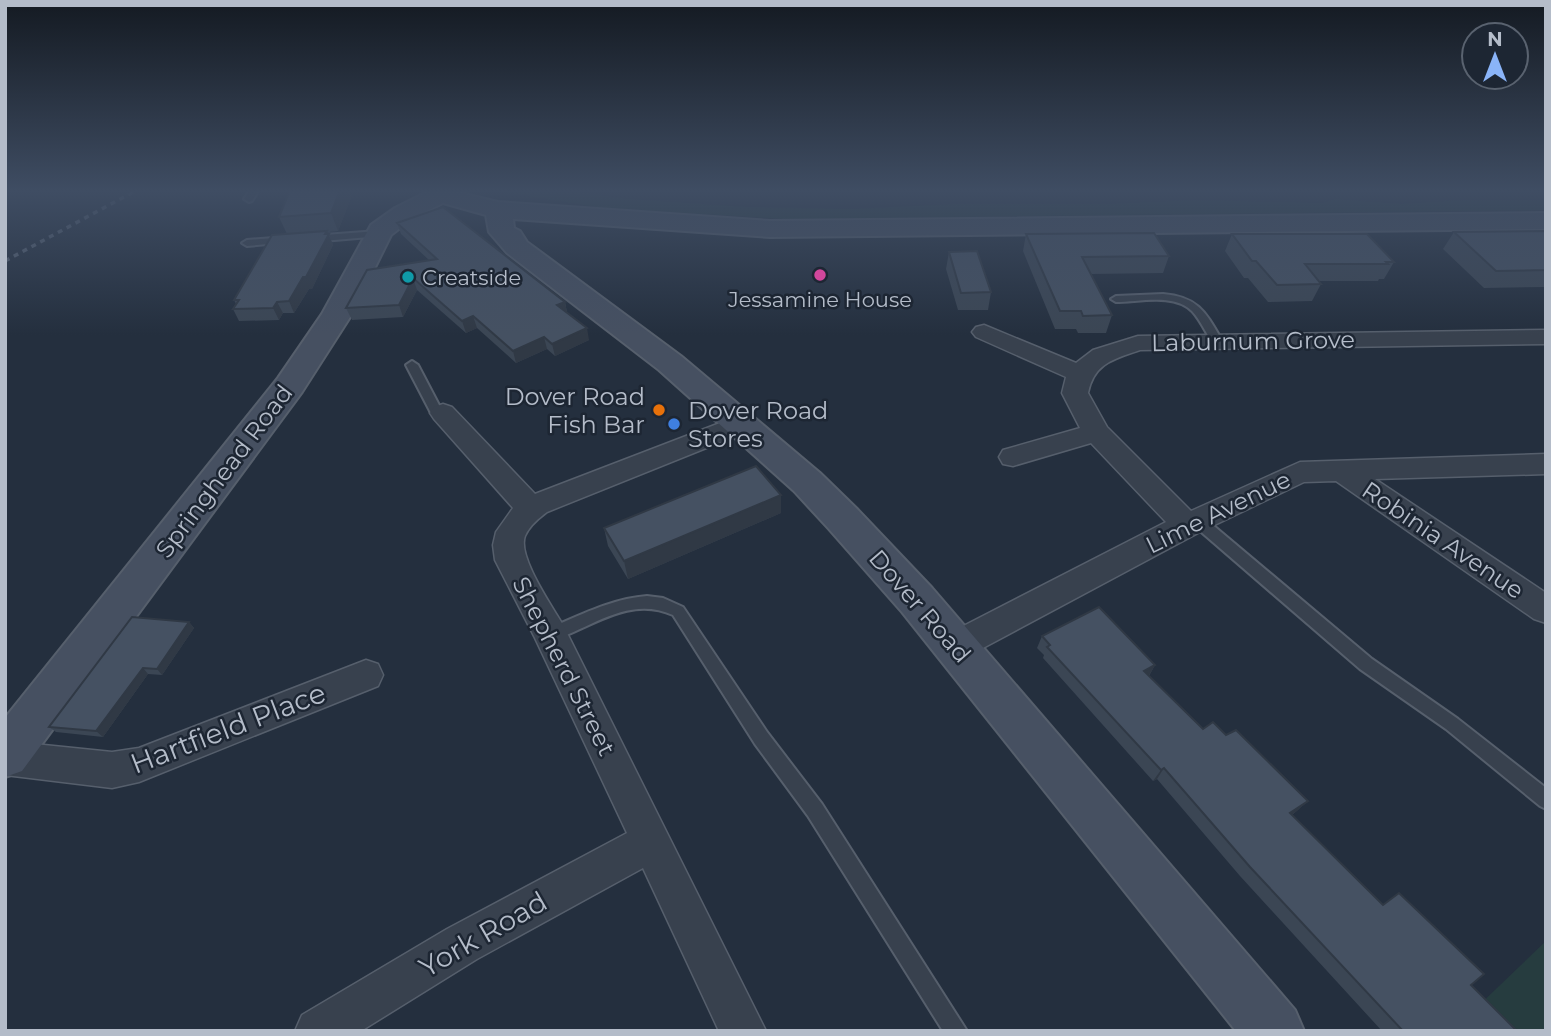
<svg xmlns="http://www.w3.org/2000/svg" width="1551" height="1036" font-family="Montserrat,sans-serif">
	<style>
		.green { fill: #263c3f }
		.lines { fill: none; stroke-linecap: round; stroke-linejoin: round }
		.lane-casing { stroke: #565f6c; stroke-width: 4 }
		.street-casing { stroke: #565f6c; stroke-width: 3 }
		.secondary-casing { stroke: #565f6c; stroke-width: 4 }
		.lane { fill: #38414e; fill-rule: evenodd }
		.street { fill: #38414e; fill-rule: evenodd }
		.secondary { fill: #465061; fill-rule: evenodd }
		.rail { stroke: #5a6575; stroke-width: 3.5; stroke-dasharray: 5 5; stroke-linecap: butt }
		.wall { fill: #3b4654 }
		.shaded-wall { fill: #303945 }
		.building { fill: #455162; stroke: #303945; stroke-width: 2 }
		.hotel-dot { fill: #d1479c; stroke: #1d2633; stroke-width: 2.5 }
		.culture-dot { fill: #0f9aa8; stroke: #1d2633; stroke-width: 2.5 }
		.food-dot { fill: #e8710a; stroke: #1d2633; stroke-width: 2.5 }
		.shop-dot { fill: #3f7fe0; stroke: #1d2633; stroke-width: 2.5 }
		.labels { text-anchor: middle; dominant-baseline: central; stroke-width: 5; stroke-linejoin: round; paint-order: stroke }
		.far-poi-label { font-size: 21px; fill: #b4bcc9; stroke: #1d2633; text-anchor: start }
		.street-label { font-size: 24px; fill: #b4bcc9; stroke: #1d2633 }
		.poi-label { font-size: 24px; fill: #b4bcc9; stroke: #1d2633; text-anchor: end }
		.near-street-label { font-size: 28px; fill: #b4bcc9; stroke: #1d2633 }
	</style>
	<rect width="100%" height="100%" fill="#242f3e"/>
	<path class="green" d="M490 190H562L630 199 747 207 852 209 954 204H1109L1194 200 1322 203 1335 199 1402 204 1462 200H1546V210L785 219 603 208Z
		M1546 941V1031H1493L1473 1011Z"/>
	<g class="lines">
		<g class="lane-casing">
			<path id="lane" d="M250 190H259L252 201 249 202 244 199Z
				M378 231 383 234 381 236 311 242 306 239 311 236Z
				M287 237 290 238V242L247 246 242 243 247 240Z
				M1163 294C1199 297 1206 313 1223 342L1221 344H1213C1206 333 1201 321 1192 311 1174 293 1139 302 1116 302L1111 299 1116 296Z
				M412 361 418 365 440 407 449 413 447 416 443 417 431 413 406 365Z
				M1197 515 1202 516 1372 659 1458 719 1546 788V809L1540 806 1446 729 1360 669 1192 524 1190 520 1192 516Z
				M647 596 663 598 683 607 767 732 822 804 967 1031H943L808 816 755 744 673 615C629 595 591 628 551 641L545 640 543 635 545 630C579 616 610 599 647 596Z"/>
		</g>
		<g class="street-casing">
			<path id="street" d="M984 325 1076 363 1093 350 1138 336 1546 330V344L1140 350C1114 359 1094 363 1088 393L1107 427 1191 511 1300 462 1546 454V474L1375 479 1546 593V623L1534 619 1336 481 1304 482 1198 533 968 656 956 660 944 656 939 646 944 636 1166 522 1091 443 1013 466 1003 464 999 457 1003 450 1080 428 1062 393 1066 377 976 337 972 332 976 327Z
				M443 404 452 407 535 494 733 418 742 415 751 418 755 424 751 430 547 512C539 518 529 526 525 536 517 556 552 606 563 625L766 1031H719L643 868 477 959 361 1031H295L302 1015 447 929 627 833 535 638 495 560 493 545 496 532 513 508 434 419 430 413 434 407Z
				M366 660 378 664 383 675 378 686 139 782 112 788 5 775V741L112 752 139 748Z"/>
		</g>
		<g class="secondary-casing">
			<path id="secondary" d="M431 190H448L498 202 770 221 1546 213V229L770 237 513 219 514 228 520 231 527 242 681 356 820 473 857 509 932 588 1295 1010 1304 1031H1236L902 612 829 529 794 491 659 370 507 253 489 232 486 215 443 203 413 218 391 235 352 314 302 392 22 771 5 777V718L278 378 322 314 371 225 395 208Z"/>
		</g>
		<use href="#lane" class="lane"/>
		<use href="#street" class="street"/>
		<use href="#secondary" class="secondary"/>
		<path class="rail" d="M5 261 137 190"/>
	</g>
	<path class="wall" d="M290 190H354L338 231 328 232 333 245 312 289H309L294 313H283L279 320 239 321 233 309 236 304 234 300 287 234 279 217Z
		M397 223 565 302 567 312 589 340 555 356 547 349 516 363 477 328 466 333 417 290 403 317 352 320 346 308 429 260 401 234Z
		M1546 231V287L1484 288 1443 249 1454 232Z
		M1026 234 1169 256 1163 273 1091 274 1112 315 1106 333H1078L1076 329H1055L1023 251Z
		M1232 234 1394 262 1384 279H1379L1378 281H1319L1321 284 1312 301 1268 302 1248 278H1244L1225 251Z
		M949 252 991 292 988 310H958L946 269Z
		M781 513 628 579 608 546 604 528Z
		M189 622 194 628 162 675 148 674 103 737 56 732 49 727Z
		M1042 636 1155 665 1149 676 1203 729 1226 735 1308 801 1292 815 1383 905 1399 893 1471 985 1517 1031H1382L1240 876 1157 779 1153 781 1043 658 1044 655 1037 648Z"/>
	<path class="shaded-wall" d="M340 190H354L338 231 331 213Z
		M327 231 333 245 312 289H309L294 313 289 301Z
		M413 278 417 290 403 317 399 305Z
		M277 302 283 313 279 320 273 308Z
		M565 302 567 313 557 305Z
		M473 316 477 328 466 333 462 321Z
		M587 328 589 340 555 356 552 344Z
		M544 337 547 349 516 363 513 351Z
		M781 495V513L628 579 624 561Z
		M189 622 194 628 162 675 157 669Z
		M1155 665 1148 677 1144 671Z
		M143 668 148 674 103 737 96 731Z
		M1164 768 1157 779 1153 781 1161 770Z
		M1308 801 1297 811 1280 823 1290 813Z"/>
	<path class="building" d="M290 190H340L331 213 279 217Z
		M443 207 565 302 557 305 587 328 552 344 544 337 513 351 473 316 462 321 413 278 399 305 346 308 367 270 437 259 397 223Z
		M327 231 325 234H329L306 277H303L289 301 277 302 273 308 233 309 239 300H234L272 235Z
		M1546 231V270L1496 271 1454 232Z
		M1154 233 1169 256 1082 257 1112 315 1083 316 1081 311H1060L1026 234Z
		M1232 234H1367L1394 262H1386L1388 264H1305L1321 284 1277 285 1256 261H1252Z
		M977 251 991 292 961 293 949 252Z
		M756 466 781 495 624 561 604 528Z
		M1099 607 1155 665 1144 671 1203 729 1213 722 1226 735 1236 730 1308 801 1290 813 1383 905 1399 893 1484 974 1471 985 1517 1031H1403L1250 867 1164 768 1161 770 1047 647 1050 645 1042 636Z
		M132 617 189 622 157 669 143 668 96 731 49 727Z"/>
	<linearGradient id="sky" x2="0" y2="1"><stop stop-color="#141a22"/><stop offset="0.57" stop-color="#3f4d63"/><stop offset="1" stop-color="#3f4d63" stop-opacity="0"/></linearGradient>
	<rect width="1551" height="335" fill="url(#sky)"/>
	<circle class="hotel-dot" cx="820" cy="275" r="7"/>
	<circle class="culture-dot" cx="408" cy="277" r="7"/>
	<circle class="food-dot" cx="659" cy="410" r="7"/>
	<circle class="shop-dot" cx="674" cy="424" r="7"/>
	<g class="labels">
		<g class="far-poi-label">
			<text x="422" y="277">Creatside</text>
			<text x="820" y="299" text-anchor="middle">Jessamine House</text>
		</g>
		<g class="street-label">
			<text transform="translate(1253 341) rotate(-1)">Laburnum Grove</text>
			<text transform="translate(224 471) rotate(-53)">Springhead Road</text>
			<text transform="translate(1218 512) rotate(-26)">Lime Avenue</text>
			<text transform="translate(1443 540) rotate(34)">Robinia Avenue</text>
			<text transform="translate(920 606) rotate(49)">Dover Road</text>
			<text transform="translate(564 666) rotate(63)">Shepherd Street</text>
		</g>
		<g class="poi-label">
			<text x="645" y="396">Dover Road<tspan x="645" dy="28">Fish Bar</tspan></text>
			<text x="688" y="410" text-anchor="start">Dover Road<tspan x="688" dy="28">Stores</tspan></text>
		</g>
		<g class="near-street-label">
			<text transform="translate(228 728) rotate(-21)">Hartfield Place</text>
			<text transform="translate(483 934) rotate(-30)">York Road</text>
		</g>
	</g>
	<rect width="1551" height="1036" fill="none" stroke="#b4bcc9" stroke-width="14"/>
	<g transform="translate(1495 56)"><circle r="33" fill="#1d2633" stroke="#59626f" stroke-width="2"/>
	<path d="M0-5L12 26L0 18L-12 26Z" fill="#8ab4f8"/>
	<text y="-10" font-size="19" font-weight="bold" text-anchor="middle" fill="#b4bcc9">N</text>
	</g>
</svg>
